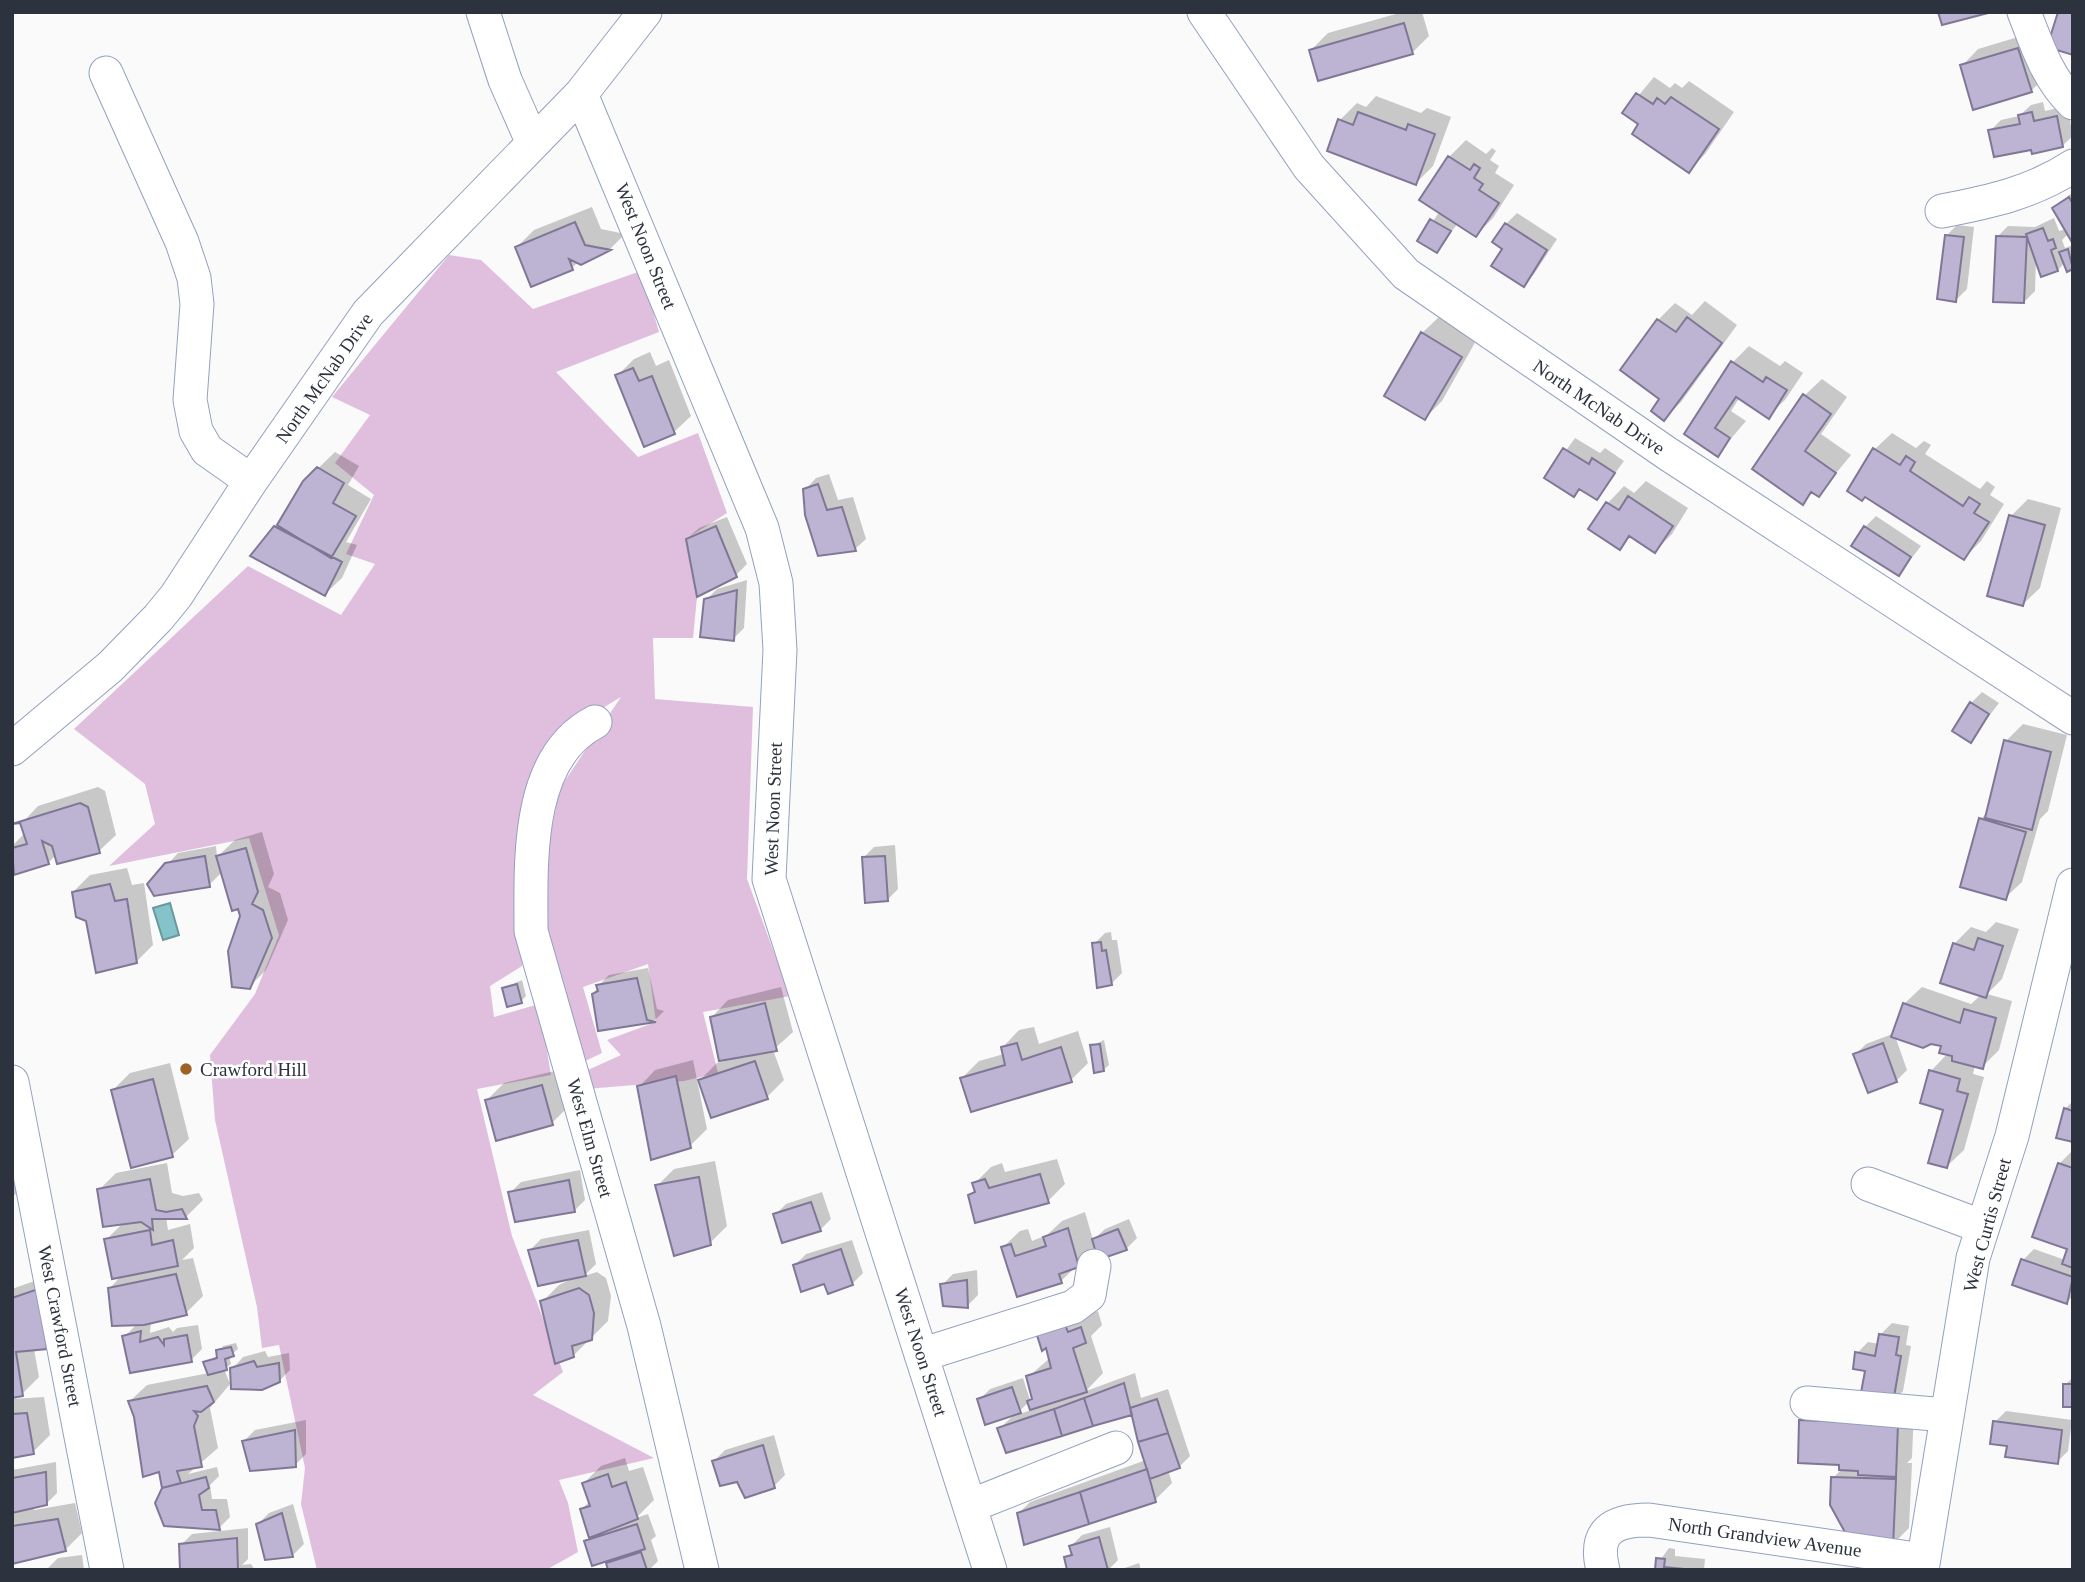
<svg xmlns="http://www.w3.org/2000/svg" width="2085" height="1582" font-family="Georgia,serif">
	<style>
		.green { fill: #e0bedd }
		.water { fill: #84c3c9; stroke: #6a98a0; stroke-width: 2 }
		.shadow { fill: #0003; fill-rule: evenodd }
		.building { fill: #bdb4d4; stroke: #7f7795; stroke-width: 2 }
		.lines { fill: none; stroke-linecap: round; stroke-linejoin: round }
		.minor-casing { stroke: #93a1be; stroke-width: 35 }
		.minor { stroke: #fff; stroke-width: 33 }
		.poi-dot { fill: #9f6225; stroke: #fff; stroke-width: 2.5 }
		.labels { text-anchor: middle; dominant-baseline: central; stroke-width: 5; stroke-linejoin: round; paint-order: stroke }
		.street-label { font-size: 19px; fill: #2d323f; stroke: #fff }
		.poi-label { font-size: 19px; fill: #2d323f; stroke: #fff; text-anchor: start }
	</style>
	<rect width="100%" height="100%" fill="#fafafa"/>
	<path class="green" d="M449 255 481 260 533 309 641 271 659 332 556 372 638 457 698 433 727 513 686 539 697 597 693 638H653L655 699 753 707 747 879 790 996 703 1012 718 1073 684 1081 586 1089 579 1074 621 1055 607 1040 656 1022 648 964 583 987 602 1053 583 1062 542 929 545 861 560 788 621 697 559 734 520 875 522 966 490 986 494 1017 539 1004 551 1075 477 1089 512 1236 563 1372 533 1395 654 1458 559 1480 568 1503 578 1552 546 1570H317L301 1504 305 1468 279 1345 262 1348 257 1307 215 1120 210 1055 255 994 279 935 249 838 109 866 155 824 145 784 74 729 248 566 341 615 375 564 346 554 374 495 335 463 370 415 332 397Z"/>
	<path class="water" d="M170 903 179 935 163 940 153 908Z"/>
	<path class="shadow" d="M1403 12H1422L1429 36 1412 53 1311 50 1328 33Z
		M2035 32 2048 74 2031 91 1962 66 1978 49Z
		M1654 77 1670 88 1675 83 1682 88 1689 81 1734 112 1705 154 1689 171 1641 124 1624 113Z
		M1376 96 1421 113 1427 108 1451 117 1433 166 1416 183 1340 120 1357 103 1366 107Z
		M2043 102 2045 111 2067 106 2073 136 2062 146 2033 147 1990 131 2001 120 2019 116 2031 105Z
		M1466 140 1486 154 1492 148 1496 151 1490 160 1499 166 1495 173 1514 185 1493 218 1476 235 1458 223 1437 251 1420 240 1440 211 1449 157Z
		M2073 192V241L2068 234 2062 240 2065 248 2073 245V268L2068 269 2065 262 2058 270 2036 257 2035 291 2024 302 1997 237 2008 226 2035 227 2054 218 2059 231 2066 229 2054 208Z
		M592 207 601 229 625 234 610 249 578 262 572 268 517 247 534 230Z
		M1517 213 1557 239 1534 274 1524 285 1505 248 1506 224Z
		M1957 225 1974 227 1967 289 1956 300 1946 236Z
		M1705 301 1737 325 1681 402 1664 419 1662 398 1622 369 1658 320 1675 303 1692 315Z
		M1439 317 1477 339 1442 401 1425 418 1422 333Z
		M1749 346 1780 366 1785 361 1803 373 1785 400 1768 416 1740 397 1731 411 1746 421 1718 454 1686 434 1733 362Z
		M650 352 656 366 669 360 691 416 674 432 645 445 617 376 634 359Z
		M1822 379 1847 397 1821 434 1851 455 1818 495 1813 492 1802 503 1805 395Z
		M1892 433 1916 448 1924 441 1931 445 1925 454 1980 489 1987 481 1995 487 1990 495 2004 504 1981 541 1964 558 1865 495 1875 449Z
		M1575 438 1600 453 1605 448 1624 461 1597 498 1580 488 1574 494 1547 477Z
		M335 452 359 466 348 485 371 499 346 542 357 545 342 578 325 594 275 527 304 482Z
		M829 474 838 500 853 497 866 539 855 549 805 490 816 478Z
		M1646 481 1688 508 1672 534 1655 551 1631 536 1619 548 1608 503 1624 486 1634 493Z
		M2028 499 2061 508 2040 588 2023 604 2011 516Z
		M1876 516 1921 546 1899 574 1865 527Z
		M727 517 747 564 736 575 687 539 699 528Z
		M747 580 744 628 733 639 706 600 717 589Z
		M1982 692 1999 703 1970 741 1971 703Z
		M2023 724 2067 735 2048 811 2040 819 2022 882 2005 898 1981 819 1988 811 2006 741Z
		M98 787 105 791 116 835 99 851 56 855 48 863 15 873 12 846 25 833 22 823 38 806Z
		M262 832 274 874 268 887 280 893 288 920 266 970 249 987 242 916 222 872 209 885 167 865 178 853 216 846 217 857 235 840Z
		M895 845 898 889 887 900 863 858 874 847Z
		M127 868 132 885 144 883 153 945 136 962 88 920 73 892 90 875Z
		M1996 922 2019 929 2002 979 1987 994 2012 1001 1999 1050 1982 1067 1975 1065 1973 1074 1984 1077 1964 1150 1947 1166 1945 1109 1931 1071 1948 1053 1943 1045 1895 1036 1907 1070 1896 1081 1855 1055 1866 1044 1895 1033 1905 1003 1922 987 1971 1004 1981 995 1954 944 1971 927 1986 932Z
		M1111 932 1112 940H1117L1122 973 1111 984 1094 944 1105 933Z
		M648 968 657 1009 664 1011 655 1020 600 1029 594 994 598 986 609 975Z
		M522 980 526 996 521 1001 504 988Z
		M781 987 793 1032 773 1050 784 1080 767 1097 700 1080 717 1063 728 1060 712 1017 728 1000Z
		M1034 1027 1039 1044 1078 1031 1088 1063 1071 1080 962 1078 979 1061 1004 1054 1003 1047 1019 1030Z
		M1104 1040 1109 1065 1103 1070 1091 1046Z
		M693 1060 707 1129 690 1146 639 1087 655 1070Z
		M170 1063 189 1139 172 1155 113 1090 130 1073Z
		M559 1070 569 1106 552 1123 487 1100 504 1083Z
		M2073 1101V1141L2065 1109Z
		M2073 1150V1296L2067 1302 2023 1260 2034 1249 2065 1260 2070 1248 2059 1164Z
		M1057 1159 1065 1184 1048 1201 970 1195 976 1189 974 1184 991 1167 1002 1163 1005 1172Z
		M12 1161 17 1193 12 1197Z
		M715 1161 727 1226 710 1243 657 1186 674 1169Z
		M167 1163 172 1193 183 1196 199 1193 203 1200 186 1217H166L168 1230 190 1224 194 1248 182 1260 193 1258 203 1296 186 1313 151 1322 150 1333 169 1327 173 1332 177 1328 198 1325 202 1349 191 1360 124 1337 137 1324 110 1288 122 1275 106 1240 124 1222 99 1190 116 1173Z
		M580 1170 585 1200 574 1211 510 1193 521 1182Z
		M822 1192 831 1219 820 1230 775 1215 786 1204Z
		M1085 1212 1093 1240 1105 1229 1129 1219 1137 1238 1126 1249 1096 1247 1061 1281 1018 1295 1003 1247 1020 1231 1028 1229 1032 1241 1047 1235 1062 1221Z
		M589 1230 596 1264 584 1276 597 1272 606 1278 611 1296 608 1321 573 1356 542 1302 559 1285 576 1277 530 1250 541 1239Z
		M852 1240 863 1273 852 1284 825 1282 795 1265 806 1254Z
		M977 1270 978 1295 967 1306 942 1285 953 1274Z
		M54 1274 34 1349 39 1377 22 1394 12 1396V1289Z
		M1098 1311 1102 1325 1091 1336 1103 1373 1086 1391 1135 1373 1141 1398 1168 1389 1190 1456 1179 1467 1168 1470 1172 1483 1155 1500 1019 1513 1030 1502 1146 1460 1133 1413 999 1429 1016 1413 979 1400 990 1389 1023 1378 1030 1400 1033 1397 1028 1377 1050 1358 1038 1332ZM1029 1402 1031 1410 1014 1416Z
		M1892 1323 1909 1326 1906 1345 1911 1346 1903 1391 1892 1402 1857 1353 1868 1342 1879 1344 1881 1334Z
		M236 1343 238 1349 229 1356 231 1364 224 1369 230 1384 210 1408 218 1448 188 1474 217 1467 219 1476 210 1485 212 1499H227L230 1517 219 1528 163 1489 160 1470 130 1401 147 1385 209 1373 205 1363 219 1355 223 1346Z
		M265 1351 268 1357 289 1353 290 1370 279 1381 232 1369 243 1357Z
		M2073 1377V1405L2065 1385Z
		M44 1397 50 1435 33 1452 12 1456V1399Z
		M1818 1404 1914 1408 1912 1458 1907 1463H1912L1909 1528 1892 1545 1833 1478 1841 1470V1463L1801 1421Z
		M2006 1411 2072 1420 2068 1451 2057 1462 2008 1445 1995 1422Z
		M306 1420V1454L295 1465 244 1441 255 1430Z
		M774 1435 785 1475 774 1486 738 1480 714 1461 725 1450Z
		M625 1458 629 1471 643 1467 654 1500 636 1518 648 1514 656 1536 651 1540 658 1561 649 1570H610L607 1559 586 1541 591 1537 582 1509 590 1501 584 1483 601 1466Z
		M56 1462 57 1493 46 1504 34 1507V1510L75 1503 82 1533 65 1550 12 1562V1515L17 1511 12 1512V1470Z
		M293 1504 304 1544 293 1555 266 1558 258 1524 269 1513Z
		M1110 1527 1118 1560 1108 1570H1069L1066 1558 1073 1551 1071 1546 1082 1535Z
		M248 1528V1559L242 1565 251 1564 255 1570H182L181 1545 192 1534Z
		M1669 1548 1675 1549V1556L1705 1559 1704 1570H1653Z
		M82 1555 84 1570H46L58 1558Z
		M1139 1563 1141 1570H1119Z"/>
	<path class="building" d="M1938 12H1992L1942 25Z
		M2058 12H2073V55L2047 47Z
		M1404 23 1413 54 1318 81 1309 50Z
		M2018 48 2032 92 1973 110 1960 65Z
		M1636 93 1653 104 1657 98 1665 104 1671 97 1719 129 1689 173 1632 134 1638 124 1622 113Z
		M1358 112 1406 130 1408 124 1435 134 1416 185 1327 151 1338 119 1353 125Z
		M2032 112 2034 121 2057 116 2063 147 2032 154 2031 150 1994 157 1988 130 2020 124 2018 115Z
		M1448 156 1470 170 1474 164 1480 168 1474 178 1483 184 1479 190 1499 203 1476 237 1419 200Z
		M2069 197 2073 204V244L2052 208Z
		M1430 219 1451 231 1437 253 1417 241Z
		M575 222 585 245 611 250 581 265 569 259 573 270 531 287 515 247Z
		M1505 223 1547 250 1524 287 1491 266 1502 249 1492 242Z
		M2043 228 2048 241 2053 239 2056 248 2051 250 2058 271 2041 277 2026 234Z
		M1945 235 1964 237 1956 302 1937 299Z
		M1996 236 2027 237 2024 303 1993 302Z
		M2068 249 2073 269 2067 272 2059 252Z
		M1687 317 1722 343 1664 421 1651 411 1659 399 1620 370 1657 319 1676 332Z
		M1421 332 1462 357 1425 420 1384 396Z
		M1731 361 1763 382 1766 377 1787 390 1769 419 1736 397 1715 428 1730 438 1718 457 1684 434Z
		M633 368 639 381 652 376 675 434 644 447 615 375Z
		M1803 394 1831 414 1805 451 1836 473 1819 497 1811 492 1803 505 1752 469Z
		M1563 448 1589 464 1592 458 1615 473 1597 500 1579 489 1574 497 1544 478Z
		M1873 448 1900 465 1906 456 1915 462 1910 471 1963 506 1969 497 1980 504 1974 513 1989 522 1964 560 1865 497 1862 501 1847 491Z
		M317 467 344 483 333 503 356 516 331 558 277 525 303 481Z
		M818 484 827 510 842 507 856 551 818 556 805 515 803 489Z
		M1628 496 1673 526 1655 553 1629 536 1620 550 1588 529 1606 502 1619 510Z
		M2009 515 2045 525 2023 606 1987 596Z
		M274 526 342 562 325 596 250 556Z
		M716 526 737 577 697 597 686 539Z
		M1864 526 1911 557 1899 576 1851 546Z
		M737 590 734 641 700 637 704 599Z
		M1970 702 1989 714 1971 743 1952 731Z
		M2004 740 2051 752 2032 830 1985 818Z
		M80 803 88 807 100 853 57 864 52 846 42 841 49 864 14 875 12 848 27 844 20 823 12 824Z
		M1979 818 2026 832 2006 900 1960 887Z
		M246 848 258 892 252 904 263 910 272 938 250 989 232 987 228 951 240 916 238 909 232 911 216 856Z
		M205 856 210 887 154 896 147 884 165 863Z
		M885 856 888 901 865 903 862 857Z
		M110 884 115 901 127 899 137 963 96 973 86 921 76 917 72 892Z
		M1978 938 2003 946 1986 998 1940 983 1953 943 1974 950Z
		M1101 942 1102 951 1106 950 1112 985 1097 988 1092 943Z
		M637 978 647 1020 656 1022 598 1031 592 994 598 991 596 985Z
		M517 984 522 1003 507 1007 502 988Z
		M765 1003 777 1051 719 1061 710 1017Z
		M1903 1003 1960 1023 1964 1009 1996 1018 1983 1069 1952 1061V1056L1939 1053 1941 1046 1931 1044 1923 1048 1891 1037Z
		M1017 1043 1022 1060 1061 1047 1072 1082 971 1112 960 1078 1005 1065 1001 1047Z
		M1883 1043 1897 1082 1868 1093 1853 1054Z
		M1100 1044 1104 1071 1094 1073 1090 1045Z
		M755 1061 768 1099 711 1118 698 1080Z
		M1929 1070 1960 1079 1957 1091 1968 1094 1947 1168 1928 1163 1943 1110 1920 1103Z
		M676 1076 691 1148 651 1160 637 1086Z
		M153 1079 173 1157 131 1168 111 1090Z
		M542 1085 553 1125 496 1141 485 1100Z
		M2064 1108 2073 1111V1142L2056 1138Z
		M2058 1163 2073 1168V1268L2062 1264 2067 1249 2032 1237Z
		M1040 1174 1049 1203 975 1223 968 1195 975 1192 972 1183 985 1179 989 1188Z
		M699 1177 711 1245 674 1256 655 1185Z
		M150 1179 156 1210 166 1212 182 1209 187 1219H152L153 1230 141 1222 103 1227 97 1189Z
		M569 1180 575 1212 515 1222 508 1192Z
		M811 1202 821 1231 782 1243 773 1214Z
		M1068 1228 1079 1267 1059 1274 1062 1283 1017 1297 1001 1247 1011 1244 1015 1256 1046 1246 1043 1237Z
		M1118 1229 1127 1250 1098 1260 1092 1239Z
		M150 1230 152 1245 173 1240 178 1266 112 1279 104 1239Z
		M578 1240 586 1276 538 1286 528 1250Z
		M841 1249 853 1285 828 1294 824 1284 801 1292 793 1265Z
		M2021 1259 2073 1277 2067 1304 2012 1285Z
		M176 1274 187 1315 144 1325 112 1326 108 1288Z
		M967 1280 968 1308 943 1306 940 1284Z
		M579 1288 589 1295 594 1313 592 1340 572 1346 574 1357 555 1364 540 1301Z
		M38 1289 47 1349 16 1352 23 1396 12 1398V1298Z
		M1064 1322 1068 1332 1081 1327 1086 1343 1073 1348 1087 1392 1030 1410 1027 1401 1032 1399 1026 1376 1051 1368 1046 1348 1042 1351 1036 1332Z
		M141 1331 140 1342 158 1337 164 1345V1339L187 1335 192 1362 130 1373 122 1336Z
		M1879 1334 1899 1337 1896 1355 1901 1356 1893 1403 1860 1398 1865 1371 1853 1369 1855 1352 1875 1356Z
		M231 1347 234 1356 225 1359 227 1370 208 1375 203 1362 217 1358 216 1350Z
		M254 1361 257 1367 279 1363 280 1382 262 1390 231 1389 230 1368Z
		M1124 1383 1132 1415 1093 1426 1084 1398Z
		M2063 1384H2073V1407H2063Z
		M207 1386 214 1402 201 1412 194 1411 198 1416 194 1426 202 1467 177 1471 181 1483 162 1488 159 1472 143 1477 134 1417 128 1401Z
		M1012 1387 1021 1413 985 1425 977 1399Z
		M1084 1398 1093 1426 1062 1436 1054 1409Z
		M1157 1399 1168 1433 1138 1442 1130 1408Z
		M1054 1409 1062 1436 1006 1453 997 1428Z
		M27 1413 34 1454 12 1458V1414Z
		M1799 1420 1898 1424 1896 1477 1858 1475V1471L1839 1470V1465L1798 1463Z
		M1993 1421 2062 1430 2058 1464 2005 1457 2007 1446 1990 1444Z
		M295 1430 296 1467 250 1471 242 1441Z
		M1168 1433 1180 1468 1150 1479 1138 1442Z
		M763 1445 775 1488 745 1498 737 1482 720 1486 712 1461Z
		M1147 1469 1156 1502 1089 1524 1080 1492Z
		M46 1472 47 1505 12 1513V1478Z
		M608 1474 612 1487 626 1482 638 1519 589 1538 580 1509 590 1506 582 1483Z
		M206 1477 209 1488 199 1495 202 1510H216L220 1530 164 1526 155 1503 162 1488Z
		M1831 1477 1896 1479 1893 1547 1852 1545 1830 1505Z
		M1080 1492 1089 1524 1024 1545 1017 1513Z
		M282 1513 293 1557 265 1560 256 1524Z
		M58 1519 66 1551 12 1564V1526Z
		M637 1524 645 1549 592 1566 584 1541Z
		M1099 1537 1108 1570H1067L1064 1557 1072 1555 1069 1546Z
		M237 1538 238 1570H180L179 1544Z
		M641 1552 647 1570H608L606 1563Z
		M1656 1558 1665 1559 1664 1567 1694 1570H1655Z"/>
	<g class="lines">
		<g class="minor-casing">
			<path id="minor" d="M483 12 505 80 532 141
				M1204 12 1309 167 1406 274 1668 454 2073 718
				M2024 12C2037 45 2047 78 2073 103
				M106 73 182 242 194 278 197 304 190 400 196 431 207 450 251 481
				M581 94 762 528 776 583 780 650 769 879 990 1570
				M1942 211C1989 202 2032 193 2073 166
				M595 722C525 758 531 863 531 931L644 1326 702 1570
				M12 749 110 667 158 618 176 596 251 481 368 313 581 94 645 12
				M12 1082 107 1570
				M1868 1184 1983 1227
				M921 1355 1073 1307 1089 1295 1094 1266
				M1807 1403 1946 1415
				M970 1506 1116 1448
				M1603 1570C1593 1531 1613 1520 1649 1520L1923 1560
				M1922 1570 1973 1258 2012 1136 2073 885"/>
		</g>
		<use href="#minor" class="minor"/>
	</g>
	<circle class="poi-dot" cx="186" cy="1069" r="7"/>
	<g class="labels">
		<g class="street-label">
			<text transform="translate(646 246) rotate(68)">West Noon Street</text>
			<text transform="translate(324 378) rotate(-55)">North McNab Drive</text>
			<text transform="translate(1599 407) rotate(34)">North McNab Drive</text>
			<text transform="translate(773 809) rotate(-88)">West Noon Street</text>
			<text transform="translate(590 1138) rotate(74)">West Elm Street</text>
			<text transform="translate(1987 1225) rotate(-75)">West Curtis Street</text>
			<text transform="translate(60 1326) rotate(79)">West Crawford Street</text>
			<text transform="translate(921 1352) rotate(72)">West Noon Street</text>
			<text transform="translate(1765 1537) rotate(8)">North Grandview Avenue</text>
		</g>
		<g class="poi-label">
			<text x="200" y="1069">Crawford Hill</text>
		</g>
	</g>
	<rect width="2085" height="1582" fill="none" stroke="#2d323f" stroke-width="28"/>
</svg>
